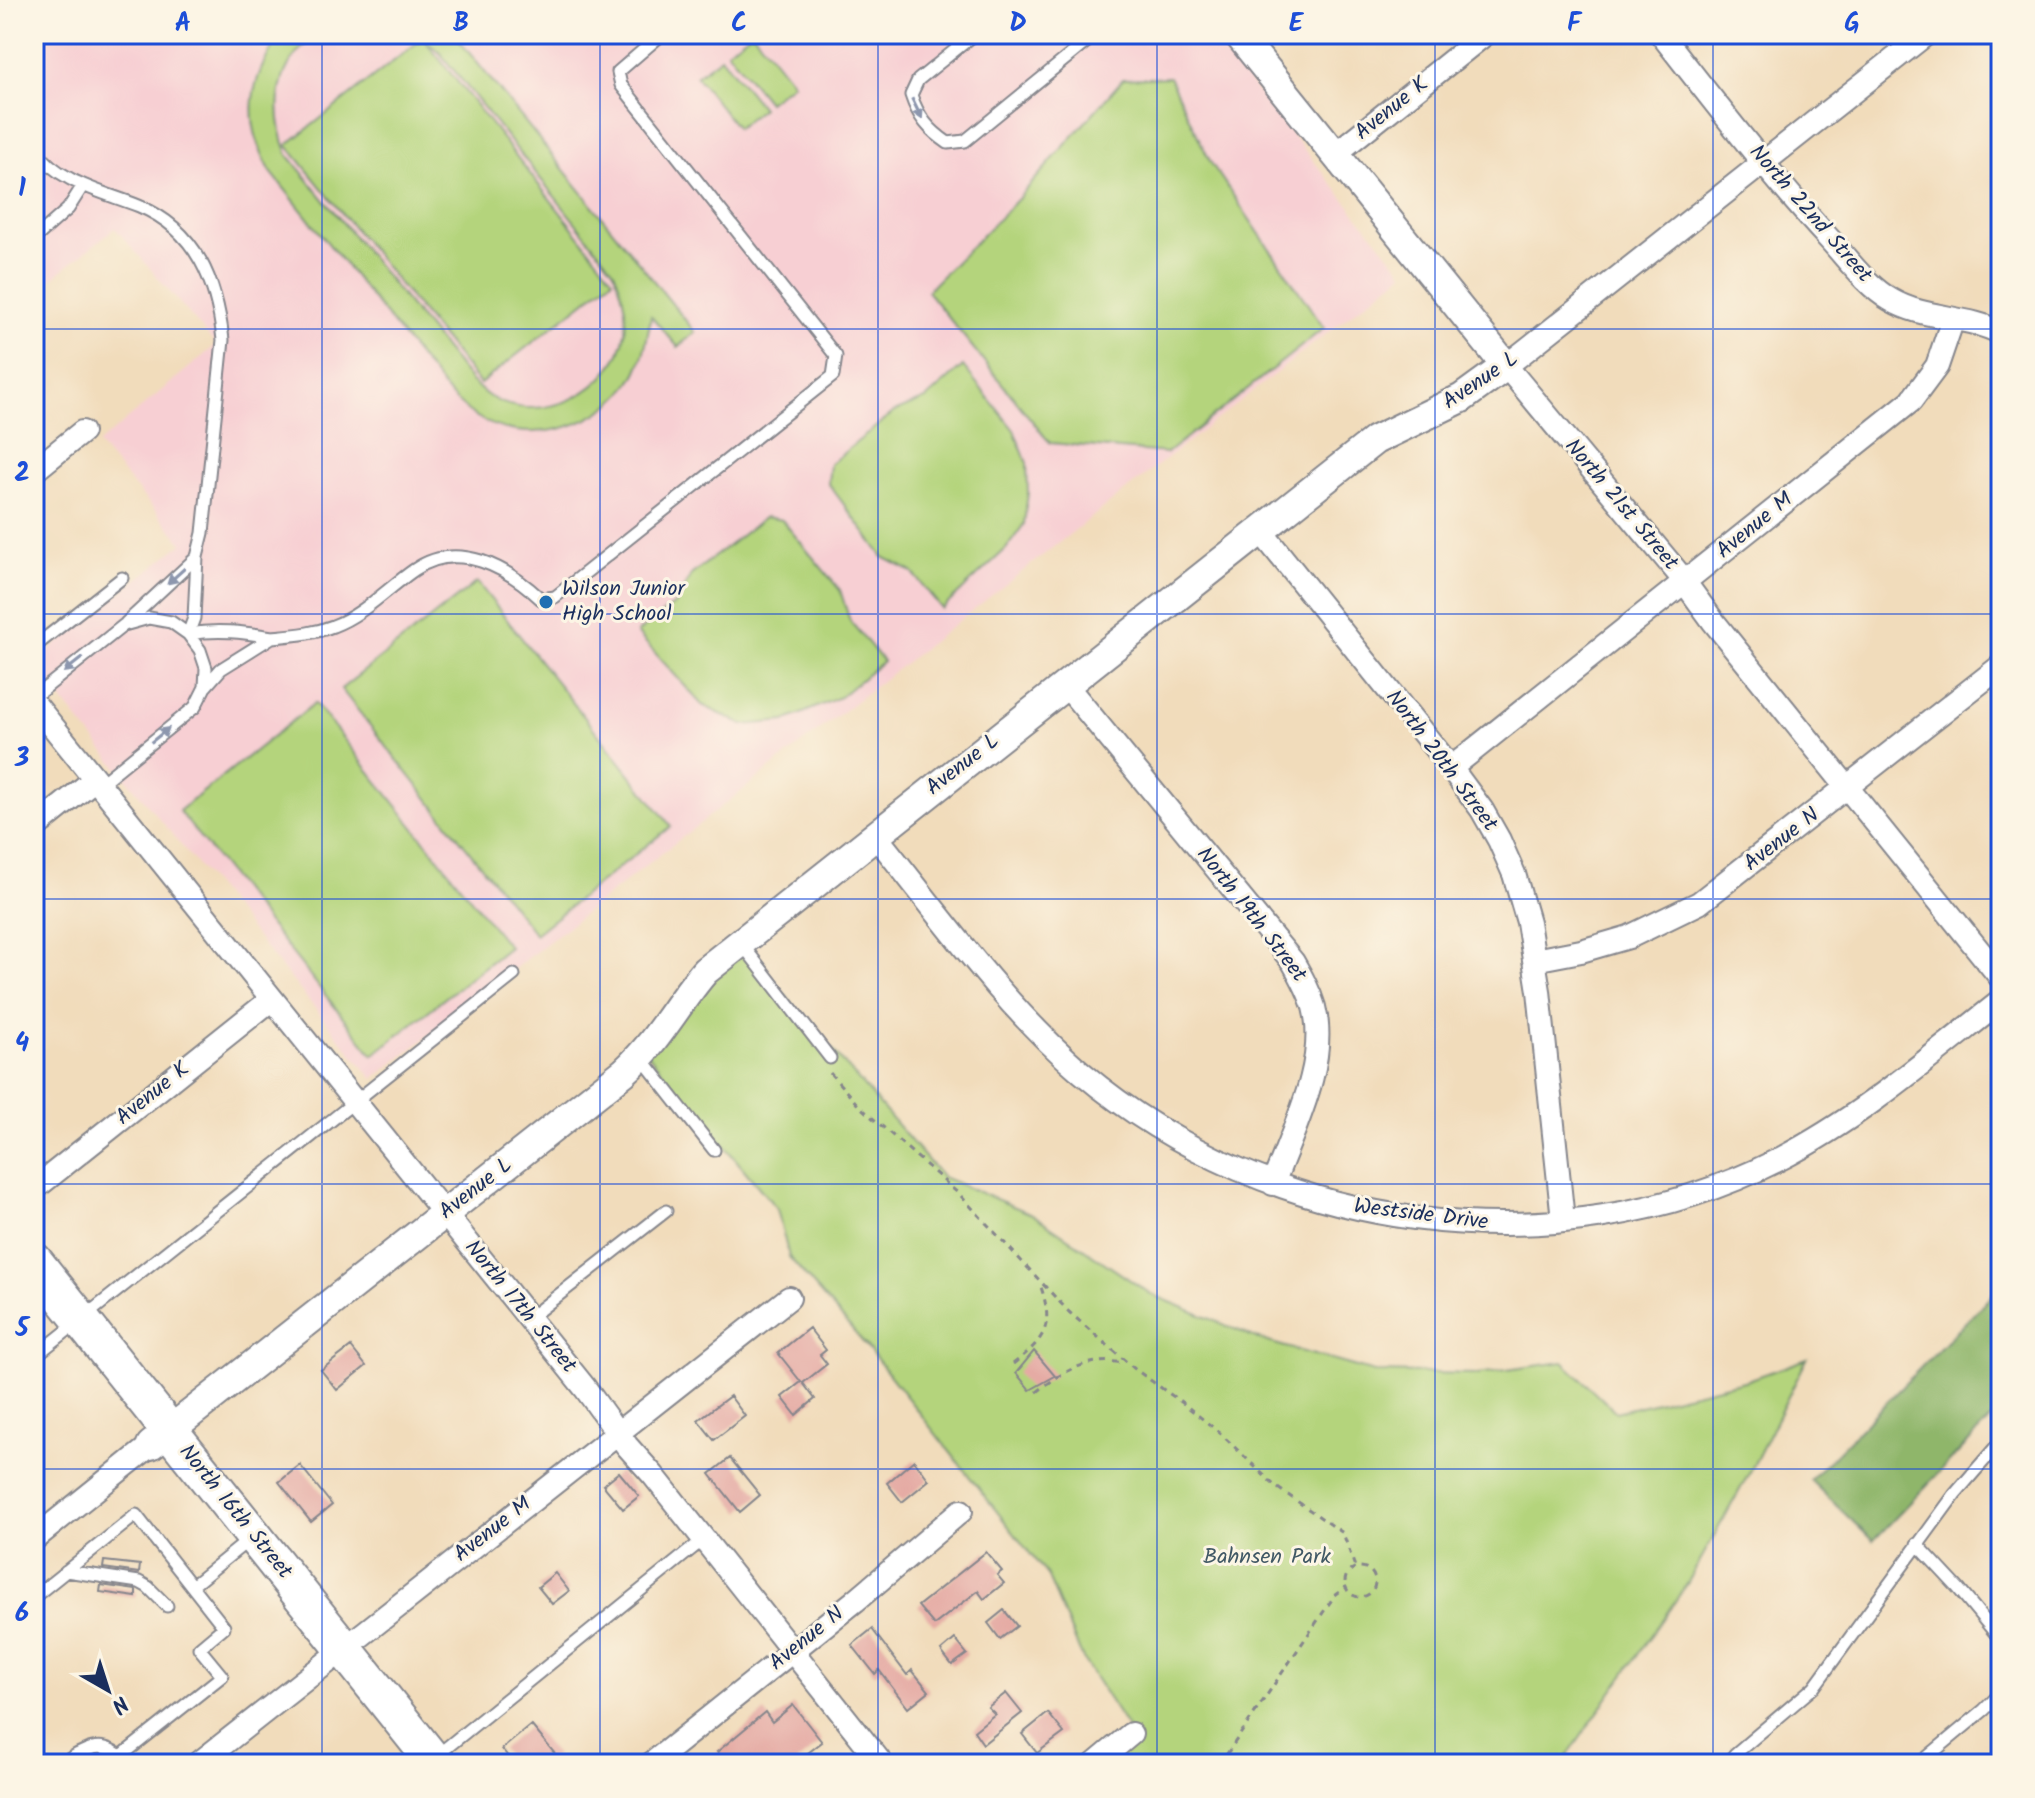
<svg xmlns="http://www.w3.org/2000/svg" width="2035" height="1798" font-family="Kalam,sans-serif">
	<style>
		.built { fill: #f7cfd3 }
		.green { fill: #b4d47b; stroke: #68826c; stroke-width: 2 }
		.forest { fill: #8fb66b; stroke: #557264; stroke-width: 2 }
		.building { fill: #e5aba4 }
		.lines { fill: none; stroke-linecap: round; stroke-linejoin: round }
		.service-casing { stroke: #86868c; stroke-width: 15 }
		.minor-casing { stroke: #86868c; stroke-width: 26 }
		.tertiary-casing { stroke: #86868c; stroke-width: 32 }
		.primary-casing { stroke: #86868c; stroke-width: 40 }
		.path { stroke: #86868c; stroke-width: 3; stroke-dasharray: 6 6; stroke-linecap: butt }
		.service { stroke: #fff; stroke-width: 11 }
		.minor { stroke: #fff; stroke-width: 22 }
		.tertiary { stroke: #fff; stroke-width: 28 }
		.primary { stroke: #fff; stroke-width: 36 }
		.oneway { fill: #8d97ae }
		.grid { fill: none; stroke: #1d4ed8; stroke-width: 2; stroke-opacity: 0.55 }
		.poi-dot { fill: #1f6fb2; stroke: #fcf5e5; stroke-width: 3 }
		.labels { text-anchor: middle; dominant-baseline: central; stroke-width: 6; stroke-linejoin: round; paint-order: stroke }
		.street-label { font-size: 22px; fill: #1b2f5e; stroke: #fcf5e5 }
		.poi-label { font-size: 22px; fill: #1b2f5e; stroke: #fcf5e5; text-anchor: start }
		.park-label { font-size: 22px; fill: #415865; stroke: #fcf5e5 }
		.neatline { fill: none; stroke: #1d4ed8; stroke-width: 3 }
		.grid-label { font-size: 26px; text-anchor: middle; font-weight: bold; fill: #1d4ed8 }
	</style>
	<rect width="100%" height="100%" fill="#fcf5e5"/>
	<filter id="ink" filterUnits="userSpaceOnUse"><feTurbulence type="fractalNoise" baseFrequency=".0125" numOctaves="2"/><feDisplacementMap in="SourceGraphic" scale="16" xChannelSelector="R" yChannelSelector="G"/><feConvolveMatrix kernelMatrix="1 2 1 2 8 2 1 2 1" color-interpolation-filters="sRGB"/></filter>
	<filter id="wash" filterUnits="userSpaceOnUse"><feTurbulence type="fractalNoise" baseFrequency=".006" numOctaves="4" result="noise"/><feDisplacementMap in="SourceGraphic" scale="32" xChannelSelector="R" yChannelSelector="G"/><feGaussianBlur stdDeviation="1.8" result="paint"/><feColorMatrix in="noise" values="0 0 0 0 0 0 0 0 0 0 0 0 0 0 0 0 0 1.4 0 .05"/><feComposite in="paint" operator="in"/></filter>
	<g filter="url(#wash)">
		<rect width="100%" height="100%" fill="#f1dcbb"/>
		<path class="built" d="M34 34H1211L1404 273 373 1079 34 666V662L183 543 98 444 216 345 115 228 34 293Z"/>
		<path class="green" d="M281 34H319C274 63 271 110 288 155L471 381C477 386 483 393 490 397 542 428 617 390 625 332 628 310 622 290 614 271L440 53 423 38 613 279 480 384 287 145 423 38 417 34H454L695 332 678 347 651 316C647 341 643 366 628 386 594 430 525 447 477 417 466 411 457 401 448 393L271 172C242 120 248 82 281 34Z
			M749 34H754L793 83 768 102 727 51Z
			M721 57 762 108 737 128 696 76Z
			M1169 77 1211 163 1324 328 1167 453 1050 443 927 291 1018 199 1123 79Z
			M963 366 1014 430 1027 463 1028 493 1024 524 1006 549 942 609 912 572 883 557 828 483 830 464 894 412 926 399Z
			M765 517 782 520 840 590 850 621 883 661 840 697 785 721 743 725 702 705 637 633 676 603 691 575Z
			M477 582 671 826 535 934 341 689Z
			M315 703 509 947 373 1055 179 811Z
			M740 943 942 1177 1032 1214 1151 1294 1261 1340 1374 1372 1478 1374 1563 1362 1616 1412 1748 1380 1807 1359 1751 1470 1687 1584 1562 1764H1095L1131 1734 1083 1659 1047 1575 868 1348 789 1257 777 1209 646 1052Z"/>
		<path class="forest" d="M2001 1286V1408L1873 1541 1810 1480Z"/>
		<g id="blocks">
			<path class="building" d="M809 1328 826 1350 820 1355 827 1364 803 1383 815 1399 796 1415 782 1397 801 1382 778 1353Z
				M351 1347 366 1366 337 1390 321 1370Z
				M1034 1351 1055 1376 1030 1390 1016 1373Z
				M730 1396 745 1416 714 1440 698 1420Z
				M730 1458 760 1495 740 1512 710 1474Z
				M914 1460 929 1480 902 1502 887 1483Z
				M300 1465 332 1505 311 1522 279 1482Z
				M619 1472 639 1496 623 1509 603 1485Z
				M986 1552 1002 1571 997 1575 1004 1583 984 1599 978 1591 934 1625 918 1606Z
				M104 1561 140 1565 139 1573 103 1568Z
				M555 1573 569 1591 552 1604 538 1587Z
				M101 1585 136 1590V1597L100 1592Z
				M1004 1610 1017 1626 1000 1639 988 1623Z
				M872 1629 907 1675 912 1670 929 1691 908 1708 879 1670 875 1674 852 1645Z
				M955 1639 967 1654 952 1665 941 1651Z
				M1006 1693 1022 1713 983 1744 974 1731 995 1714 988 1707Z
				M793 1705 822 1742 794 1764H726L717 1752 765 1712 772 1722Z
				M1048 1713 1064 1733 1037 1753 1022 1734Z
				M531 1725 556 1755 545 1764H514L502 1749Z"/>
		</g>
	</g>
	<g filter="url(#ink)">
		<use href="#blocks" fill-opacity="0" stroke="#86868c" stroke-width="2"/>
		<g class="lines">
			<g class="service-casing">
				<path id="service" d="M975 34 918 80 911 95C918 117 929 130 948 143L965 141 1096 34
					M34 148C59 183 101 191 139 206 197 230 217 283 223 340L203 533 197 557
					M34 239 68 209 82 187
					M126 623 197 557 194 618 188 634
					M188 634C217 629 244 632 272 637L221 669 206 686
					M272 637C294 635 313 634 333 626 363 615 388 588 414 570 458 539 508 568 541 599L555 597 833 376 836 356 621 85 618 72 662 34
					M34 647 122 578
					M34 697 124 625 149 618 171 622 188 634 200 650 206 668 205 687 195 707 100 784
					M741 943 830 1058
					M641 1057 714 1150
					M528 1319 666 1211
					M34 1357 514 975
					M1917 1544 1958 1588 2001 1640
					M66 1571 139 1582 148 1587 167 1606
					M192 1586 250 1539
					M34 1597 136 1515 224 1627 199 1648 222 1676 111 1764
					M435 1757 704 1539
					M34 1761 36 1764
					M62 1764C87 1747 106 1737 127 1764
					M1727 1764 1735 1754 1814 1687 1955 1494 2001 1441
					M1919 1764 1984 1710 2001 1693"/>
			</g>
			<g class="minor-casing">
				<path id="minor" d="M1661 34C1716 104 1770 175 1831 241 1849 261 1867 286 1891 300 1925 320 1967 315 2001 333
					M1926 34 1506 366 1678 573 1713 621 2001 978
					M1335 154 1485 34
					M34 471 82 432
					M1260 530 1451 768 1482 810 1499 840 1514 874 1528 922 1539 991 1563 1220
					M1065 684 1293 962C1301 976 1309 990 1314 1007 1329 1063 1292 1131 1273 1184
					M34 703 585 1388 627 1446 653 1475 882 1764
					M1451 768 1911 401 1937 366 1953 319
					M34 828 95 779
					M875 835C940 915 1002 1004 1081 1072 1270 1232 1555 1273 1778 1160 1860 1118 1929 1058 2001 1001
					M1534 960 1581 951 1629 937 1699 903 2001 666
					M34 1189 272 999
					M34 1539 151 1445
					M198 1764 789 1298
					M651 1764 855 1601 961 1511
					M1095 1764 1131 1734"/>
			</g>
			<g class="tertiary-casing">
				<path id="tertiary" d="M151 1445 624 1072C660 1039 675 1006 705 971L1375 440 1462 398 1506 366 1238 34"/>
			</g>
			<g class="primary-casing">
				<path id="primary" d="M34 1261 436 1764"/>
			</g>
			<path class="path" d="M830 1073 858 1105 960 1195 1069 1312 1136 1370 1184 1404 1220 1433 1275 1486 1343 1533 1355 1567
				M1013 1364C1045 1339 1054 1327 1041 1287
				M1037 1392C1065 1370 1087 1357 1124 1363
				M1345 1582a15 15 0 1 1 30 0a15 15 0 1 1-30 0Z
				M1220 1764 1335 1595 1345 1588"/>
			<use href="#service" class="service"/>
			<use href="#minor" class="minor"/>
			<use href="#tertiary" class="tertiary"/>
			<use href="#primary" class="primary"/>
		</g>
		<defs><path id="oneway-solid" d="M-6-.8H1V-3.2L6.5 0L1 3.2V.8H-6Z" transform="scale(2)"/></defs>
		<g class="oneway">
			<use href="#oneway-solid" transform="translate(917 109) rotate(64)"/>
			<use href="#oneway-solid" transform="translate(176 576) rotate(138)"/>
			<use href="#oneway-solid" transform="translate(73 665) rotate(142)"/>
			<use href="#oneway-solid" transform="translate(160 735) rotate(-39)"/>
		</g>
	</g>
	<path class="grid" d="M322 34V1764M600 34V1764M878 34V1764M1157 34V1764M1435 34V1764M1713 34V1764M34 329H2001M34 614H2001M34 899H2001M34 1184H2001M34 1469H2001"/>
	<circle class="poi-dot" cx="546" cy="602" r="8"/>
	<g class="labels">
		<g class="street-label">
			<text transform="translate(1392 109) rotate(-39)">Avenue K</text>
			<text transform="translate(1810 214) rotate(49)">North 22nd Street</text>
			<text transform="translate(1481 381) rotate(-34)">Avenue L</text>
			<text transform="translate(1621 505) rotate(50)">North 21st Street</text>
			<text transform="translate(1755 526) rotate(-39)">Avenue M</text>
			<text transform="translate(1441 761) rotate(53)">North 20th Street</text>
			<text transform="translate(963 765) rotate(-38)">Avenue L</text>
			<text transform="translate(1782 840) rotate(-38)">Avenue N</text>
			<text transform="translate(1251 915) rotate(52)">North 19th Street</text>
			<text transform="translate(153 1094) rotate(-39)">Avenue K</text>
			<text transform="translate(476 1189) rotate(-38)">Avenue L</text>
			<text transform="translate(1421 1215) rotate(7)">Westside Drive</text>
			<text transform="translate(520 1307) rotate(51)">North 17th Street</text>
			<text transform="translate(235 1512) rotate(51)">North 16th Street</text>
			<text transform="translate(493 1530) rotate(-38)">Avenue M</text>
			<text transform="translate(807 1639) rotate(-39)">Avenue N</text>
		</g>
		<g class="poi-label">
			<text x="562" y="589">Wilson Junior<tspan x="562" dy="25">High School</tspan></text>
		</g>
		<g class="park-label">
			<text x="1267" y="1557">Bahnsen Park</text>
		</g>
	</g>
	<rect width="2035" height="1798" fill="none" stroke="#fcf5e5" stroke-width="88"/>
	<g transform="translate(108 1690) rotate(141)" stroke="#fcf5e5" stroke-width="6" paint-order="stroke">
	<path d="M0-6L14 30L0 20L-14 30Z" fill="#1b2f5e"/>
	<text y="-12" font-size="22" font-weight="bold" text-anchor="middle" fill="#1b2f5e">N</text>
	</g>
	<rect x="44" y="44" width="1947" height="1710" class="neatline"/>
	<g class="grid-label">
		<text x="183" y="31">A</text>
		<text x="461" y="31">B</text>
		<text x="739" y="31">C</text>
		<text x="1018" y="31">D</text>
		<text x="1296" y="31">E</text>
		<text x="1574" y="31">F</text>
		<text x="1852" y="31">G</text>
		<text x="22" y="196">1</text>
		<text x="22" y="481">2</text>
		<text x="22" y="766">3</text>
		<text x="22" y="1051">4</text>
		<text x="22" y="1336">5</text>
		<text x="22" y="1621">6</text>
	</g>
</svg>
